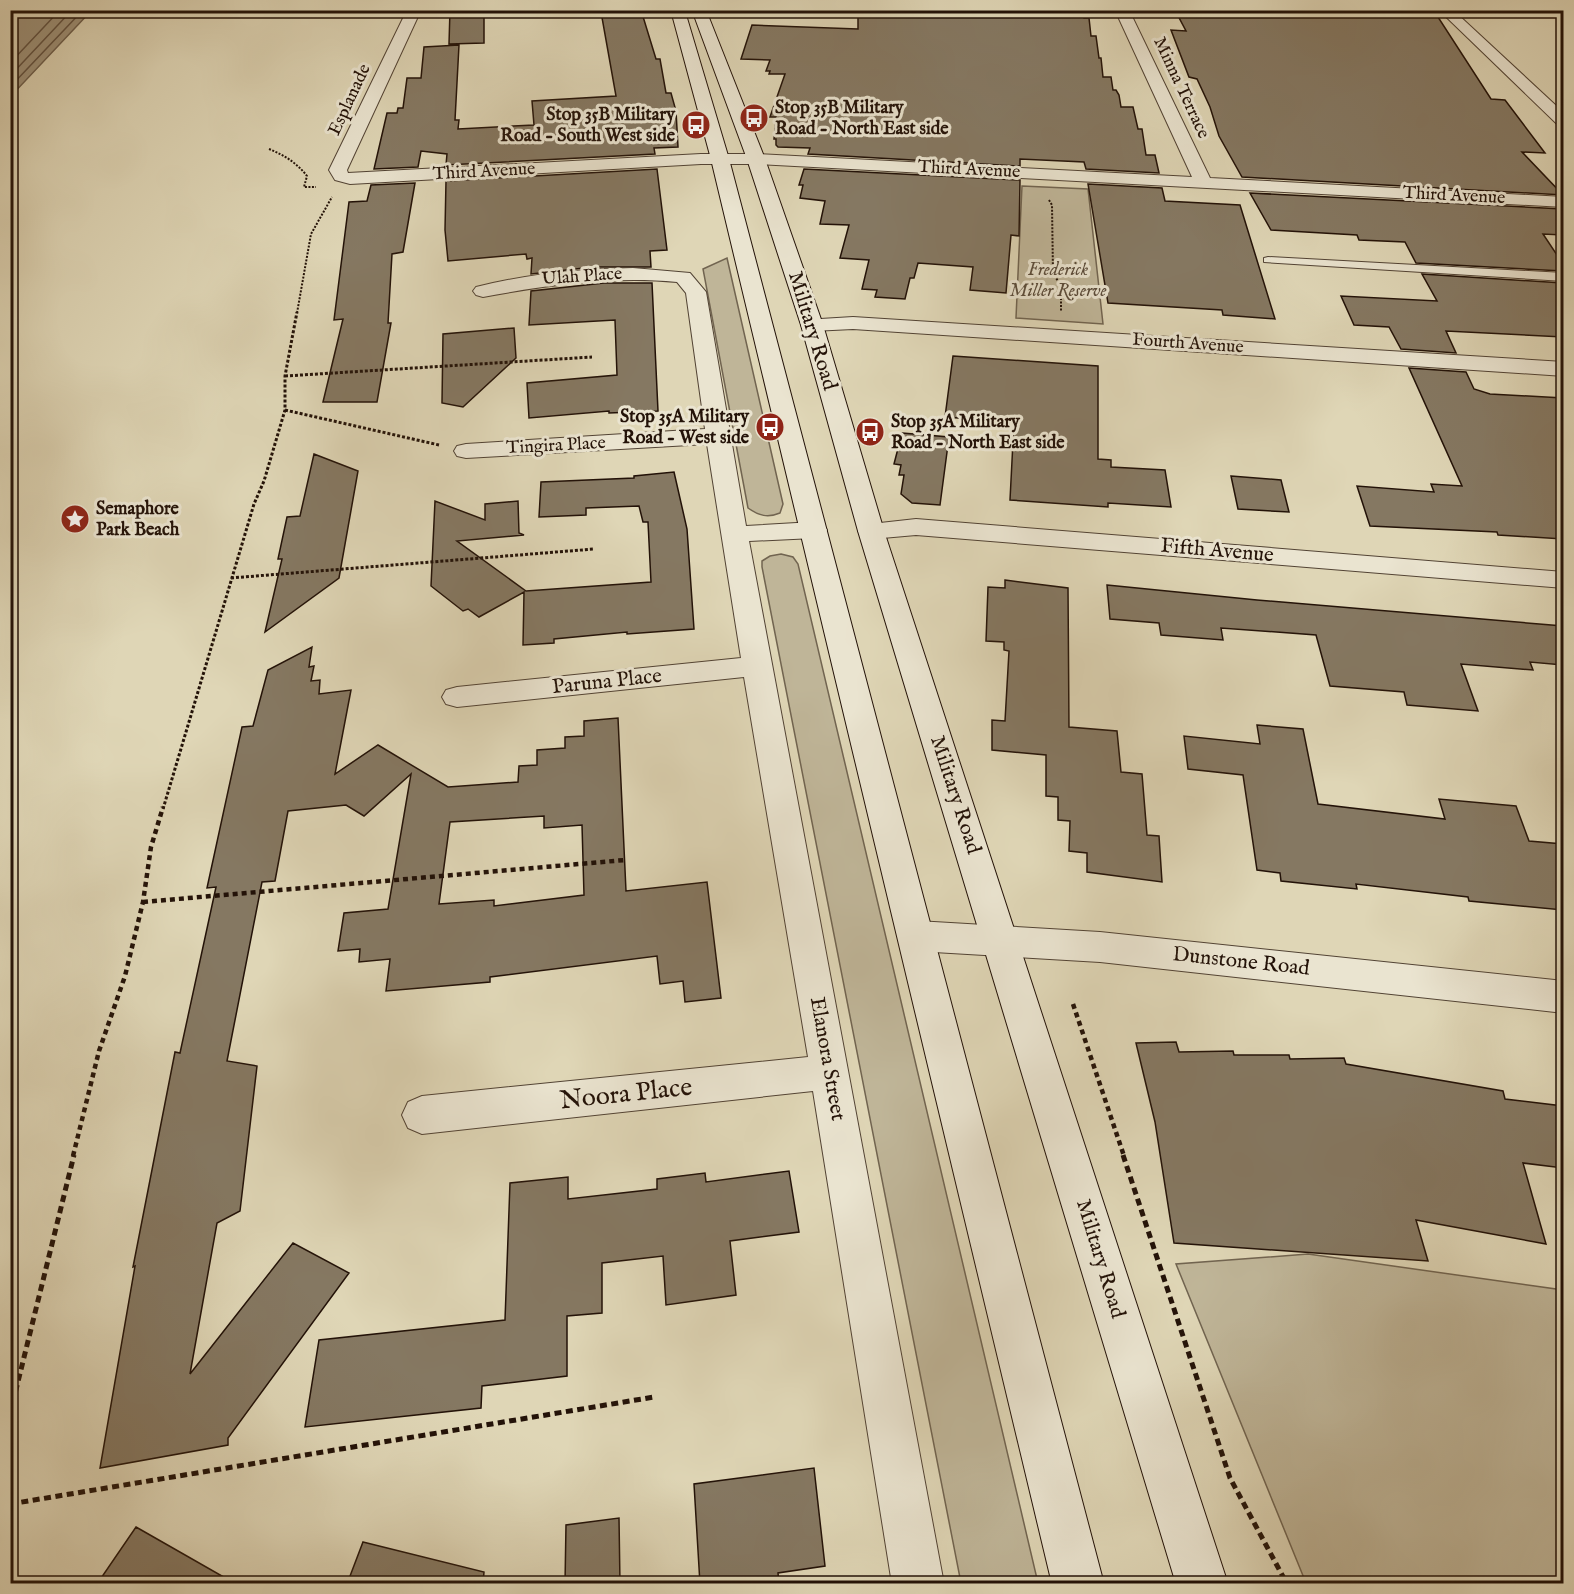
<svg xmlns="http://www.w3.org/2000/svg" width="1574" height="1594" font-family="'IM FELL English',serif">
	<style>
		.green { fill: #bfb598; stroke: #716450; stroke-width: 1.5 }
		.water { fill: #9f937b; stroke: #6d5f4d; stroke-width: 1.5 }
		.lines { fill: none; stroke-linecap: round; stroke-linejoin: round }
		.shore { stroke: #615242; stroke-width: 1.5 }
		.building { fill: #857862; stroke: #231208; stroke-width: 1.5; fill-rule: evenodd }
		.lane-casing { stroke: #524334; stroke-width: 2 }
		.street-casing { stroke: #524334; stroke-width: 2 }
		.secondary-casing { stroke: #231208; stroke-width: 2 }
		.path-far3 { stroke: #231208; stroke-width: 2; stroke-dasharray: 2 1.5; stroke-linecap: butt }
		.path-far2 { stroke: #231208; stroke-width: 3; stroke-dasharray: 3 2; stroke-linecap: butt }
		.path-far1 { stroke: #231208; stroke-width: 4.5; stroke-dasharray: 5 4; stroke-linecap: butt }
		.path { stroke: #231208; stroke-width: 5; stroke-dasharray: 7 4.5; stroke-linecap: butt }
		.lane { fill: #eae4d0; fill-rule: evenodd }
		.street { fill: #eae4d0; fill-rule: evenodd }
		.secondary { fill: #eae4d0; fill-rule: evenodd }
		.labels { text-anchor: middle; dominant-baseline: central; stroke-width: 6; stroke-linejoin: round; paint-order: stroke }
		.far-street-label { font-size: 18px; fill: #231208; stroke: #eae4d0 }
		.far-poi-label { font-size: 18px; font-weight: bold; fill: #231208; stroke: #eae4d0; text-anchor: start }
		.far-park-label { font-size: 18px; font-style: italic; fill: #5a4b3a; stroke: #eae4d0 }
		.street-label { font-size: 21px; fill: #231208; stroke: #eae4d0 }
		.near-street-label { font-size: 26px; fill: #231208; stroke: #eae4d0 }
	</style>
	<rect width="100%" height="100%" fill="#dfd6b6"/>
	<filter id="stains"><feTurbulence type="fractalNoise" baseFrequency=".00333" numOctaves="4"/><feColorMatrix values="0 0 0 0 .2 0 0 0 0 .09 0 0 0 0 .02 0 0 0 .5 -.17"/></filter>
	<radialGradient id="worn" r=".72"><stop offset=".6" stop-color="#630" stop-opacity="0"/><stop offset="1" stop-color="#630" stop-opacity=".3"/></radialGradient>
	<path class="green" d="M1022 186 1088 189 1103 324 1016 318Z
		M727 258 783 504 780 513C768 518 759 516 748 508L703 269Z
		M781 554 793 557 798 564 1038 1583H961L762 567V561L770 556Z
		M1308 1254 1563 1290V1583H1306L1176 1264Z"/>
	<path class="water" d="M11 10 91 11 11 96 10 11Z"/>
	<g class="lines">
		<path class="shore" d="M10 63 60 10
			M10 76 72 10
			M10 87 83 10"/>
	</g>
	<path class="building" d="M450 10H484V43L449 44Z
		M641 10 656 59H660L666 93H671L676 111 678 147 654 148 655 154 446 165 447 154 421 151 418 167 374 169 387 113H397L398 108H403L407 78H421L424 47 459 45 455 120H459L458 129 534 125 532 101 616 96 601 12Z
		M858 10H1083L1084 18H1089L1091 36H1096L1099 58H1101L1103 77H1111L1113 90H1116L1119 95 1121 107H1133L1138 129H1142L1146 155H1155L1159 173 1086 169 1084 162 1020 159V166L808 154 810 148 778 147 776 145V139H774L776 117H770L785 74H769L770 71H766L770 60 741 59 752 25 858 29Z
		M1176 12 1378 14 1438 17 1491 99 1505 100 1545 153 1522 152 1563 195 1242 177 1219 136 1210 107 1197 79 1189 77 1171 30 1186 31Z
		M657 169 667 250 650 251 651 267H593L531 274 532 258 527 259 526 254 448 261 445 230 446 181Z
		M804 169 1020 180 1019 236 1011 235 1006 293 970 290 973 267 918 263 914 278H910L905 299 875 297 877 290 862 289 869 260 840 258 849 225 820 224 825 201 800 198 803 185H799Z
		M415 183 403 252 392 254 388 323H391L377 402H323L343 319 334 320 349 202 367 201 371 185Z
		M1088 184 1162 188 1165 201 1240 205 1275 319 1223 315 1222 310 1108 303Z
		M1250 193 1563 209V235L1543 234 1563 264V271L1416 263 1405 242 1359 240 1357 235 1271 230Z
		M1422 274 1563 283V337L1446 331 1456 353 1401 349 1389 327 1354 325 1341 296 1437 301Z
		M604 283H652L658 411 609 413V411L529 418 527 383 617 375 615 320 529 325 531 291Z
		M514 328 516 358 463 407 442 403 443 334Z
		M953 356 1098 366V459L1111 460V467L1165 470 1171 507 1108 503V507L1010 500 1014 422 945 417Z
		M1409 368 1466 372 1474 389 1490 394 1563 398V539L1498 535 1497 532 1370 526 1357 486 1434 492 1431 484 1462 486Z
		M902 433 949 437 940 505 912 503 901 494 904 475H899L901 465 894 464Z
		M314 454 358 471 339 578 265 632 282 559H278L287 517 300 516Z
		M674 472 687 529 694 629 627 634V632L554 639V643L523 645 524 592 479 617 468 609 463 611 431 586 435 501 485 520V504L518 501 519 533 524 535 457 541 526 591 651 582 648 522H643L639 506 586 508V515L539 517 541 482 634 478V476Z
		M1231 476 1281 480 1289 512 1238 509Z
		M1005 580 1068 588 1069 727 1117 731 1121 772 1142 774 1147 835 1159 836 1162 882 1087 872V853L1069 851 1070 821 1058 820V797L1046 796V755L992 750V720L1005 721 1009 651 1004 650V642L986 641 988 587 1005 588Z
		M1107 585 1257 600 1563 626V665L1530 662 1533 670 1461 664 1478 711 1407 705 1404 692 1330 686 1316 635 1221 628 1223 640 1161 635 1159 623 1110 619Z
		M312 647 309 667 314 666 311 681 320 680 319 694 351 690 335 774 378 745 448 787 518 782 519 766 537 765V750L565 748V737L584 736V721L618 718 626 891 707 882 721 998 685 1002 683 981 660 984 657 956 490 977V982L386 991 390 959 359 962 360 949 338 951 344 913 388 909 411 774 364 816 346 805 288 811 275 881 262 882 227 1061 257 1066 240 1211 217 1223 190 1374 293 1243 349 1273 228 1438V1445L100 1468 135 1266 133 1267 175 1052 180 1053 216 887 207 888 242 727 253 726 268 670ZM544 816V828L582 825 584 895 494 906V900L439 904 450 822Z
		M1257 725 1303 729 1318 804 1445 819 1439 799 1516 806 1529 841 1563 844V910L1469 901 1468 897 1356 884 1357 889 1281 881 1280 873 1257 870 1243 775 1188 769 1184 736 1260 744Z
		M1176 1042 1179 1052 1233 1051 1234 1055H1289L1290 1059 1344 1058 1346 1064 1503 1091 1505 1099 1563 1106V1168L1523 1163 1546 1244 1416 1220 1428 1261 1174 1243 1155 1122 1136 1043Z
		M789 1171 799 1232 730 1241 736 1295 666 1305 663 1256 602 1263V1313L567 1316V1376L482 1386 481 1408 305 1427 319 1340 505 1320 510 1183 568 1177V1199L657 1189V1179L705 1173 706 1182Z
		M814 1468 825 1566 778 1573 779 1584H700L694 1484Z
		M619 1518 620 1584H565L566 1525Z
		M136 1527 236 1584H97Z
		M363 1542 484 1572 483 1584H347Z"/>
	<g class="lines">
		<g class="lane-casing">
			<path id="lane" d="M1268 257 1564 273V281L1264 262V258Z"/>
		</g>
		<g class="street-casing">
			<path id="street" d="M407 10H421L347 170 348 173 701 154H756L1192 177 1115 10H1129L1210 178 1564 197V207L756 164H701L350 184 335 180 329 170Z
				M1439 10H1453L1564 113V127L1558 125Z
				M1555 10H1564V15Z
				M633 268 690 273 706 292 746 526 814 522 823 524 827 530 823 536 814 538 749 541 944 1584H892L813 1091 422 1134 408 1128 402 1115 408 1102 422 1096 808 1057 744 677 457 707 446 704 442 697 446 690 457 687 741 658 707 444 466 458 457 456 454 451 457 446 466 444 705 429 686 293 677 282C611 276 547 285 483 297L476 295 473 291 476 287C527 274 580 269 633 268Z
				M853 317 1564 362V376L853 329 812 331 804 330 801 325 804 320Z
				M916 519 1564 572V588L916 535 871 539 862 537 858 531 862 525Z
				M917 921 1100 932 1564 981V1013L1100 962 917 951 904 946 899 936 904 926Z"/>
		</g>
		<g class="secondary-casing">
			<path id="secondary" d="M692 10H706L765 159 823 325 884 531 1228 1584H1176L858 531 801 325 747 159Z
				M680 14 687 18 729 159 1104 1584H1052L711 159 673 18Z"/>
		</g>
		<path class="path-far3" d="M269 149C284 155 297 163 307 176L304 187H316
			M1049 200 1052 205 1053 274 1061 285V312
			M297 313 311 234 332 197"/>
		<path class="path-far2" d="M285 376 592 357
			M285 410 439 445
			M231 578 594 549
			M163 809 254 504 264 481 285 410V376L297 312"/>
		<path class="path-far1" d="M143 902 625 860
			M1073 1004 1124 1156
			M73 1156 99 1051 125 976 143 902 151 847 163 807"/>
		<path class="path" d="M1123 1155 1230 1478 1287 1584
			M10 1414 74 1155
			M10 1504 654 1397"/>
		<use href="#lane" class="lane"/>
		<use href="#street" class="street"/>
		<use href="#secondary" class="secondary"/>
	</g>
	<defs>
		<g id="bus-disc" transform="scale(1.5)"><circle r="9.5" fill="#8f2418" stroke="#eae4d0"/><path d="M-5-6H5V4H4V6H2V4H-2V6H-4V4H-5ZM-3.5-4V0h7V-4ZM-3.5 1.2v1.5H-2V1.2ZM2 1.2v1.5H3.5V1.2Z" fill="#fff"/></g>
		<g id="sight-disc" transform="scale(1.5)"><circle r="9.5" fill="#8f2418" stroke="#eae4d0"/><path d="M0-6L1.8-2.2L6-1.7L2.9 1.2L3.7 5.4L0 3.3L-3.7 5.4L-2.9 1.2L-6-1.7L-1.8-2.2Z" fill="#fff"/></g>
	</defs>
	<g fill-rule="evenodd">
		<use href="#bus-disc" x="754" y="118"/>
		<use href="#bus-disc" x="696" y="125"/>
		<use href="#bus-disc" x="770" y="427"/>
		<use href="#bus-disc" x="870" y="432"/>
		<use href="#sight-disc" x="75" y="519"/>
	</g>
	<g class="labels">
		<g class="far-street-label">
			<text transform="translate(1181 88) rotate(65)">Minna Terrace</text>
			<text transform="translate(350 100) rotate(-65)">Esplanade</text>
			<text transform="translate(969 170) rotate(3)">Third Avenue</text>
			<text transform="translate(484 172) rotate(-3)">Third Avenue</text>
			<text transform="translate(1454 196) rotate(3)">Third Avenue</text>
			<text transform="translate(582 277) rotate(-4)">Ulah Place</text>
			<text transform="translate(1188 344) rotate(4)">Fourth Avenue</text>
			<text transform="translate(556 446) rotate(-3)">Tingira Place</text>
		</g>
		<g class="far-poi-label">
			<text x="775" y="108">Stop 35B Military<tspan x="775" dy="21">Road - North East side</tspan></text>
			<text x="675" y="115" text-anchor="end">Stop 35B Military<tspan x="675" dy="21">Road - South West side</tspan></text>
			<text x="749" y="417" text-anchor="end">Stop 35A Military<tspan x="749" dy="21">Road - West side</tspan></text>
			<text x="891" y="422">Stop 35A Military<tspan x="891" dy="21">Road - North East side</tspan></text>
			<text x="96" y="509">Semaphore<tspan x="96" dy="21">Park Beach</tspan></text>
		</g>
		<g class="far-park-label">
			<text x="1058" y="270">Frederick<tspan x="1058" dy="21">Miller Reserve</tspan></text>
		</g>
		<g class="street-label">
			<text transform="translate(812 331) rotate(73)">Military Road</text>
			<text transform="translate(1217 551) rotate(5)">Fifth Avenue</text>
			<text transform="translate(607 682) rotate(-6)">Paruna Place</text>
			<text transform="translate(955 795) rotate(72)">Military Road</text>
			<text transform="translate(1241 962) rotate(6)">Dunstone Road</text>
			<text transform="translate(827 1059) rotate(80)">Elanora Street</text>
			<text transform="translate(1100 1259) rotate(73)">Military Road</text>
		</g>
		<g class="near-street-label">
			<text transform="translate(626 1094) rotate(-6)">Noora Place</text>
		</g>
	</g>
	<rect width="1574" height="1594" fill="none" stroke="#dfd6b6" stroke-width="36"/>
	<rect x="12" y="12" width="1550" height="1570" fill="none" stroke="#231208" stroke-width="3"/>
	<rect x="18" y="18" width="1538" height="1558" fill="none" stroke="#231208" stroke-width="1.5"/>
	<rect width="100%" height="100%" filter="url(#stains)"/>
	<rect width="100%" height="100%" fill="url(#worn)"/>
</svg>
